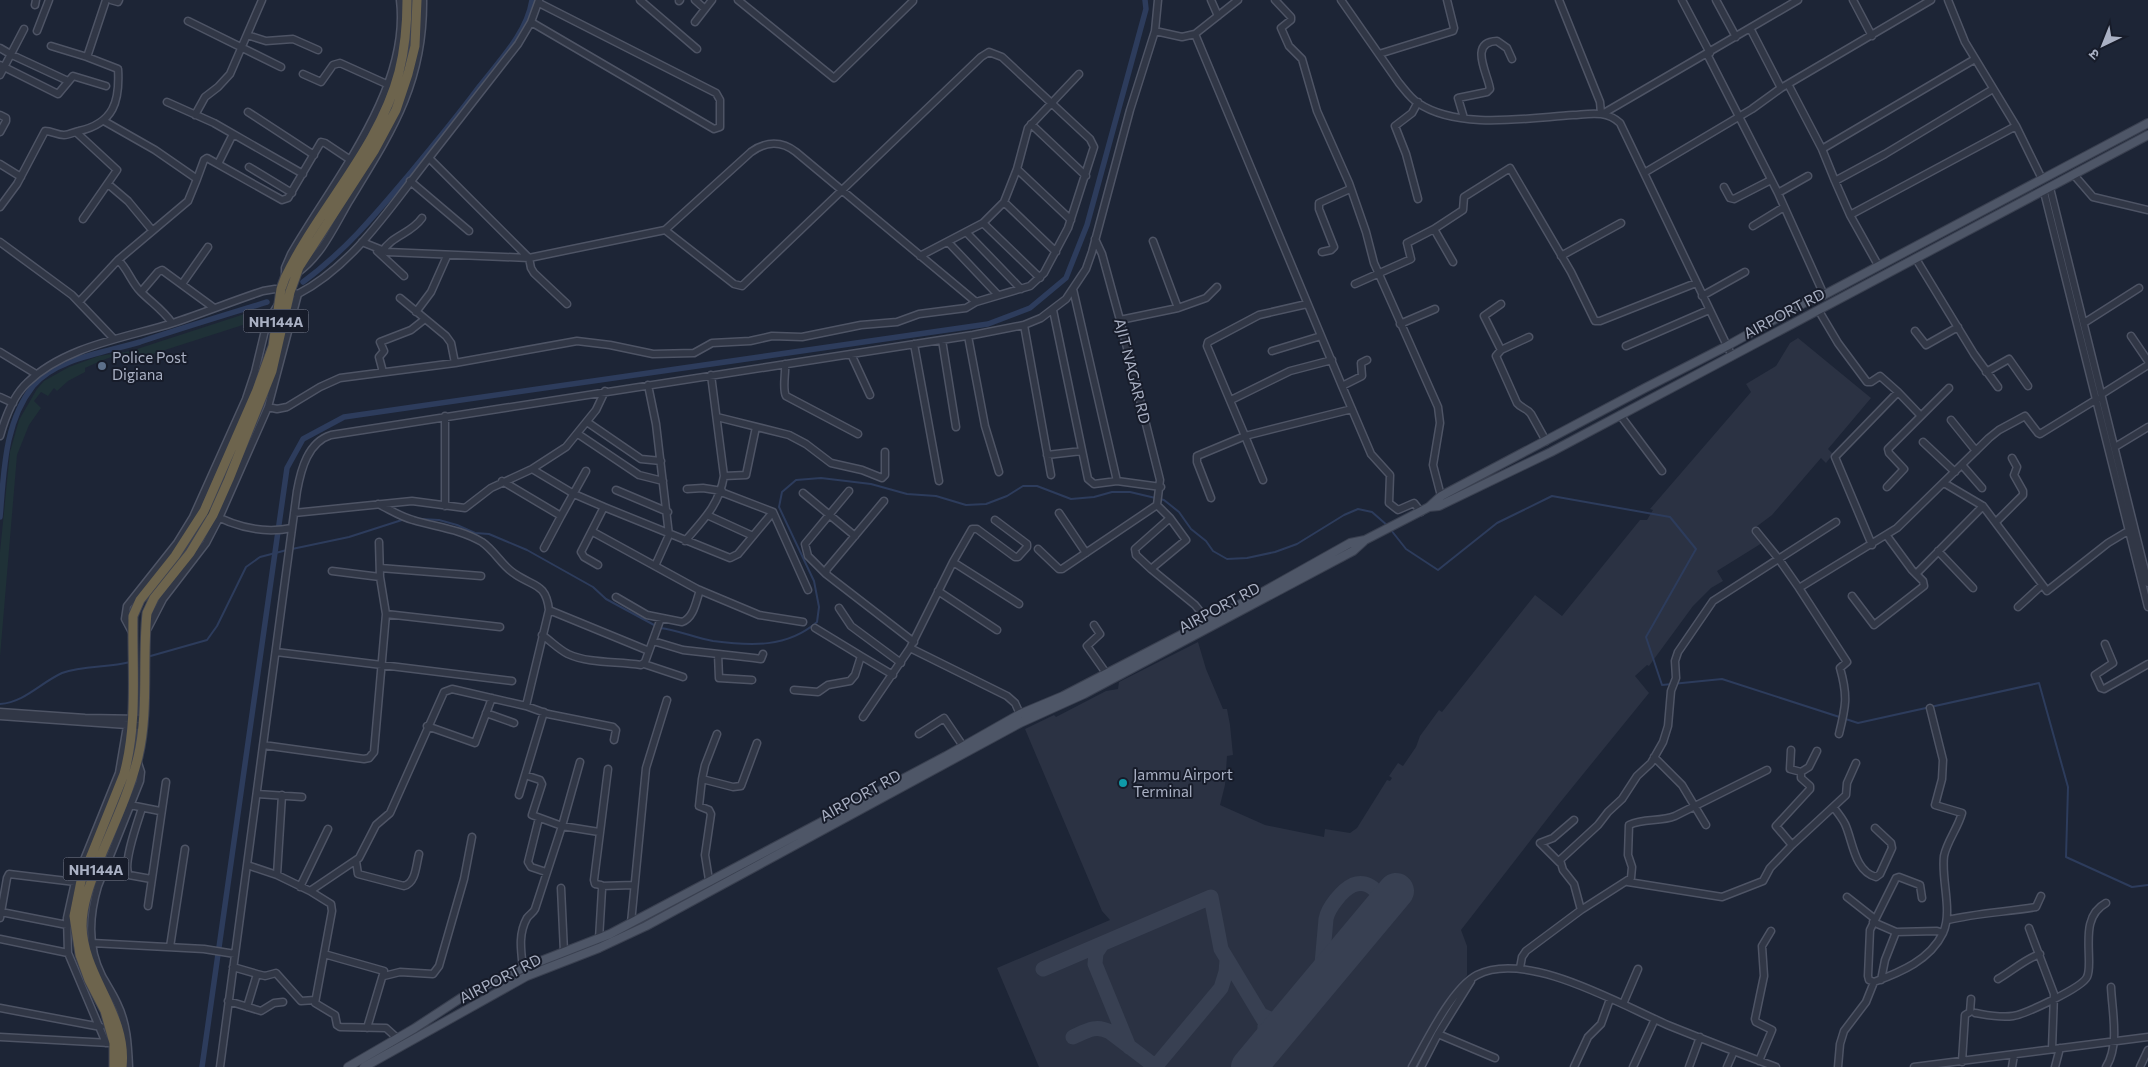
<svg xmlns="http://www.w3.org/2000/svg" width="2148" height="1067" font-family="Commissioner,'Noto Sans Devanagari',sans-serif">
	<style>
		.airport { fill: #2b3243 }
		.park { fill: #1f3137 }
		.lines { fill: none; stroke-linecap: round; stroke-linejoin: round }
		.stream { stroke: #2d3c5c; stroke-width: 2 }
		.canal { stroke: #2d3c5c; stroke-width: 5.5 }
		.taxiway { stroke: #384052; stroke-width: 15 }
		.runway { stroke: #384052; stroke-width: 36 }
		.minor-casing { stroke: #4e5465; stroke-width: 9 }
		.major-casing { stroke: #3a4050; stroke-width: 10 }
		.highway-casing { stroke: #3c4150; stroke-width: 11 }
		.minor { stroke: #313746; stroke-width: 6 }
		.major { stroke: #4e5667; stroke-width: 8 }
		.highway { stroke: #6d644d; stroke-width: 9 }
		.service-dot { fill: #5c6f8a; stroke: #171c2a; stroke-width: 2 }
		.culture-dot { fill: #0f9aa8; stroke: #171c2a; stroke-width: 2 }
		.labels { text-anchor: middle; dominant-baseline: central; stroke-width: 4; stroke-linejoin: round; paint-order: stroke }
		.shield { fill: #171c2a; stroke: #7e8496; stroke-width: 1 }
		.shield-label { font-size: 14px; font-weight: bold; fill: #aab1c4 }
		.street-label { font-size: 15px; fill: #aab1c4; stroke: #171c2a }
		.poi-label { font-size: 15px; fill: #aab1c4; stroke: #171c2a; text-anchor: start }
	</style>
	<rect width="100%" height="100%" fill="#1d2536"/>
	<path class="airport" d="M1798 338 1871 398 1828 449 1833 454 1826 463 1821 458 1772 515 1752 530 1762 543 1717 571 1723 581 1711 588 1693 606 1649 666 1647 665 1635 676 1649 693 1558 805 1461 930 1467 946V975L1409 1067H1039L997 968 1110 920 1102 911 1025 729 1054 715 1056 717 1106 691 1118 689 1119 682 1198 642 1206 669 1223 709H1227L1230 725 1233 755 1227 756 1225 785 1220 805 1265 825 1324 837 1325 829 1350 833 1357 828 1387 780 1390 781 1392 778 1389 776 1398 763 1403 766 1416 747 1420 736 1439 710 1442 712 1535 595 1562 616 1640 520H1647L1653 510 1650 509 1751 392 1746 384 1776 366 1790 343Z"/>
	<path class="park" d="M257 310 258 320 137 359C124 348 98 362 85 368V372L68 381 57 391 54 388 48 396 41 392 34 401 41 408 29 425 17 455 0 657V552L10 452 19 420 37 389 44 381 69 367 99 356 131 351Z"/>
	<g class="lines">
		<path class="stream" d="M420 519 439 520 457 525 475 533 489 534 527 550 593 587 606 599 656 626
			M1391 530 1406 549 1438 570 1497 523 1552 496 1670 517 1696 549 1646 637 1662 685 1722 679 1858 723 2039 683 2068 787 2066 857 2132 887 2148 885
			M292 549 349 537 405 519
			M660 628C678 630 695 638 713 641 751 646 787 648 817 622L819 607 814 581 779 507 782 492 796 480 821 478 871 484 907 494 936 496 966 505 986 504 1007 496 1023 486H1037L1071 499 1094 497 1112 492H1130L1164 500 1179 512 1191 529 1206 541 1213 551 1227 559 1247 558 1275 552 1297 544 1344 515 1358 509 1372 512 1388 526
			M147 657 207 640 217 626 246 567 260 557 287 550
			M0 704C25 702 40 683 62 673 83 665 108 668 130 662"/>
		<path class="canal" d="M303 282C344 252 375 215 407 177 432 147 456 118 479 87 499 61 527 33 532 0
			M0 517C4 472 4 423 33 386 56 358 107 352 140 342 182 328 225 315 267 302
			M202 1067 287 468 303 439 344 417 988 324 1030 308 1066 278 1087 225 1146 9 1145 0"/>
		<path class="taxiway" d="M1102 944 1096 953 1095 964 1129 1047
			M1043 969 1211 897 1221 949 1265 1022V1036L1263 1051
			M1318 985 1321 975 1326 919C1328 908 1342 890 1353 885 1370 878 1384 896 1383 912L1376 923 1350 947
			M1263 1016 1277 1022H1287
			M1073 1037C1086 1031 1096 1024 1110 1032L1156 1067
			M1155 1067 1221 988 1226 972 1227 960"/>
		<path class="runway" d="M1249 1067 1396 891"/>
		<g class="minor-casing">
			<path id="minor" d="M111 0 118 2 119 0
				M640 0 697 49
				M695 0 705 9
				M738 0 834 78 913 1
				M1211 0 1218 16
				M1275 0 1291 17V20L1281 28 1289 46 1302 59 1317 111 1349 183 1366 232 1374 263 1438 407 1440 423 1433 465 1441 496
				M1341 0 1399 83C1405 90 1410 98 1418 103 1458 130 1527 118 1573 115 1590 114 1606 110 1620 123L1732 356
				M1559 0 1600 102 1601 113
				M1682 0 1710 53
				M1716 0 1736 37
				M1853 0 1872 36
				M1948 0 1965 42 2016 126 2042 179
				M679 1 680 0
				M35 5 36 0
				M188 21 281 67
				M531 22 714 129 720 127V100L716 93 539 3
				M695 22 712 0
				M1750 28 1798 0
				M37 31 49 0
				M1155 31 1182 37 1195 34 1238 0
				M1195 34 1342 386
				M247 35 266 41 293 39 318 50
				M51 46 87 57
				M0 48 12 55 68 81
				M1379 54 1453 31 1454 28 1447 0
				M1707 54 1778 193 1824 295
				M0 65 58 94 73 76 106 86
				M303 74 321 82 333 65 340 63 391 86
				M0 75 24 29
				M1788 84 1931 0
				M1781 88 1788 84 1822 149 1835 181 1885 154 1993 89
				M167 102 214 123 303 174
				M1418 102 1412 113 1395 126 1406 154 1418 199
				M248 112 314 155
				M1604 113 1750 28 1781 88 1752 109 1644 173
				M0 115 6 118V121L0 132
				M195 115 205 97 218 87 230 74 262 0
				M1464 118 1458 98 1487 92 1490 89C1488 74 1468 42 1497 41L1507 48 1512 59
				M104 121 155 150 197 179 204 160 207 158 282 200 288 198 321 142 325 143 349 159
				M1031 124 1086 176
				M76 132 117 170 83 219
				M1822 149 1975 59
				M0 164 21 177
				M218 164 233 134
				M249 167 292 193
				M1017 169 1071 220
				M2074 175 2093 197 2148 210
				M410 181 469 231
				M1835 181 1850 215
				M108 184 128 201 152 230
				M1724 187 1730 198 1734 199 1771 180
				M2050 188 2148 583
				M2044 192 2148 607
				M1778 193 1808 176
				M1004 202 1056 252
				M0 207 17 184 45 131C52 131 57 135 64 135 69 135 74 132 79 131 114 123 120 101 118 69L87 57 106 0
				M983 223 1040 278
				M1753 226 1784 207
				M966 232 1021 289
				M1095 239 1102 254 1120 320 1160 480 1157 505
				M0 242 72 295 113 338
				M362 242 387 252 529 258 429 158 518 44 531 22 539 0
				M948 242 998 295
				M377 251 404 276
				M382 252C392 235 411 234 422 218
				M1322 252 1331 250 1334 247 1319 209V203L1350 189
				M920 256 983 223 1004 202 1017 169 1028 128 1079 74
				M1561 256 1621 223
				M1916 259 1974 354 1998 387
				M118 260C128 269 131 282 141 292 152 303 163 310 172 323
				M1453 262 1434 229 1463 210 1464 197 1510 168 1571 272 1595 321H1600L1696 283
				M1878 265 1850 215 2016 126
				M297 273C321 256 333 229 348 203 390 134 424 85 423 0
				M285 277V268L291 254C333 181 411 89 400 0
				M182 284 208 247
				M1355 284 1411 259 1407 243 1434 229
				M1073 289 1117 481 1161 487
				M141 292 158 272 162 270 214 308
				M295 293 298 294C354 265 391 206 429 158
				M298 294 268 407 277 409 287 407 320 387 340 378 455 363 577 341 610 345 653 354 694 353 712 343 750 341 772 336 802 337 861 325 897 322 919 314 966 308 976 302 1030 286 1044 273 1068 228 1094 147 1090 139 1002 57 989 52 981 57 742 286 734 284 665 230
				M1702 296 1745 272
				M400 298 446 336 451 343 455 363
				M79 302 118 260 188 201 197 179
				M567 304 534 273 531 268 529 258 665 230 751 152C766 141 782 141 796 152L976 302
				M1501 304 1484 316 1501 350
				M1178 308 1206 298 1217 287
				M1053 310 1088 479 1094 484 1117 481
				M1819 311 1838 343 1867 382H1871L1880 376 1898 392
				M416 312 431 292 447 256
				M1120 320 1178 308 1153 241
				M2084 323 2139 288
				M1400 324 1435 309
				M1024 325 1051 475
				M1915 331 1926 345 1958 327
				M968 336 985 426 999 472
				M2131 336 2148 361
				M1529 337 1501 350 1496 356 1517 403C1522 409 1527 408 1531 414L1546 441
				M942 340 956 427
				M914 344 939 481
				M1626 346 1709 310
				M1272 351 1321 336
				M0 352 36 374
				M851 354 870 395
				M1367 360 1361 363 1362 376 1342 386 1371 454 1390 475 1389 503 1398 510 1414 503 1421 512
				M785 364C786 374 782 388 786 396L858 434
				M383 372 379 357 384 351 380 342 411 330 425 319
				M1986 372 2009 359 2028 386
				M648 385 656 424 669 535 655 566
				M2102 394 2148 365
				M0 397 13 403
				M1231 400 1290 371 1332 360
				M1620 415 1662 471
				M445 416V506
				M1921 416 1949 388
				M717 417 789 435 806 444 831 463 862 470 882 478 885 475V452
				M1951 420 1976 451
				M587 422 641 459 661 461
				M578 434 639 475 663 481
				M0 436C5 418 13 396 27 383 65 346 125 338 173 323 203 313 233 301 263 291L275 289 283 290
				M1923 442 1955 472
				M2115 447 2148 427
				M1047 455 1082 451
				M1962 465 1982 488
				M532 469 574 494 604 507 581 552 584 557 598 565
				M724 476 746 475 756 427
				M1263 480 1245 436 1352 409
				M502 481 561 516 544 548
				M687 489 703 488 722 491
				M616 490 668 512
				M803 493 855 536
				M1211 498 1197 462V456L1245 436 1207 346 1208 342 1259 315 1307 304
				M884 501 827 569 826 574 914 642
				M1157 505 1170 518 1186 540 1151 569 1195 605 1207 620
				M1983 506 2047 591 2108 543 2128 531
				M604 507 730 558 738 554 773 512 721 492
				M201 508C229 525 259 535 292 528
				M773 512 808 590
				M294 513 412 501 465 508 491 488 532 469 566 447 596 410 605 391
				M1059 513 1086 553
				M707 515 753 536
				M561 516 586 471
				M995 520 1027 544V547L1018 557H1015L977 529H972L953 562 910 648 1007 696 1015 703 1020 714
				M1996 522 2023 495V491L2014 475 2017 467 2012 458
				M1756 531 1778 558 1799 588
				M593 532 697 589 759 615 803 622
				M685 541C704 519 719 505 724 476L711 375
				M1872 545 1835 457 1898 392 1921 416 1888 449 1889 453 1904 469 1887 487
				M1038 549 1059 569H1062L1157 505
				M1938 551 1973 588
				M953 562 1019 604
				M380 568 481 576
				M1151 569 1136 555 1135 549 1170 518
				M332 571 380 577
				M826 574 808 556 805 544 849 491
				M1916 574 1983 506 1944 483
				M938 591 997 630
				M1852 596 1874 625 1924 586 1923 581 1912 570 1887 536
				M616 597 647 615 682 622C694 618 696 601 700 590
				M2018 607 2042 585
				M839 608 851 626 901 663
				M549 610 649 651
				M386 614 500 627
				M1094 625 1100 634 1087 646 1106 673
				M148 628 163 599 206 543 219 518 268 407
				M815 628 861 656
				M133 634 125 619 127 606 177 543 193 517 246 399 255 372 267 322 278 305
				M542 635C551 641 558 649 568 654 590 664 617 661 641 665L645 662 661 618
				M653 641 683 650 754 658 761 659 763 654
				M2105 644 2113 663 2095 675 2101 688 2104 689 2148 664
				M276 652 512 681
				M718 654 719 678 752 680
				M644 664 683 677
				M794 690 818 692 828 685 850 681 855 675 861 656 893 675
				M526 706 548 714 613 727 616 730 614 740
				M1930 708 1943 760 1942 779 1935 805 1962 813C1958 828 1947 841 1944 856 1941 880 1953 911 1943 933
				M0 712 85 718 142 719
				M486 713 514 723
				M0 716 141 726
				M863 717 910 648
				M427 726 475 743 492 698
				M717 734 705 765 702 779 733 787 741 786 757 743
				M919 734 944 718 963 746
				M1839 734C1846 706 1848 696 1840 668L1847 662 1799 588 1897 528 1989 438 1999 430 2025 416 2038 433 2040 434 2097 399
				M263 745 364 759 369 758 374 752 386 614 380 577 379 542
				M1791 750 1790 769 1801 772 1809 767 1817 751
				M1654 757 1682 785 1706 825
				M1767 770 1675 816C1660 822 1644 818 1629 825L1628 855 1632 867 1631 878 1581 910 1574 884 1563 870 1560 860 1598 825 1608 812 1622 799 1637 776 1651 763 1663 742 1668 726 1671 691 1676 678 1675 661 1678 652 1713 601 1836 522
				M1801 772V778L1810 786V789L1776 826 1792 845 1846 795 1847 783 1856 763
				M525 775 544 712
				M702 779 699 806 709 810 711 814 705 855 709 880
				M257 794 302 797
				M282 795 277 875 310 891 359 858 376 825 390 813 444 692 452 689 526 706 549 610C546 583 534 587 515 574 502 566 495 551 482 542 460 529 436 527 413 520 401 517 389 509 378 504
				M519 795 525 775 540 780 542 784 532 815 562 826 599 832
				M130 805 160 811
				M142 808C138 821 122 864 129 875L151 879
				M1834 808C1838 813 1842 818 1845 824 1853 841 1854 871 1876 877L1880 874 1892 848 1891 843 1875 828
				M539 818 528 862 531 867 546 872
				M356 861 358 874 404 886C416 883 416 865 419 854
				M1560 863 1540 843 1553 838 1574 820
				M247 865 277 875
				M1628 882 1722 897 1763 881 1770 868 1792 845
				M601 886 634 885
				M300 887 328 829
				M561 888 564 952
				M310 891 331 904 332 911 315 1003 335 1015 337 1025 340 1027 386 1028 397 1038
				M1847 897 1875 919
				M148 906 166 782
				M1 912 67 925
				M0 918 7 878 9 874 75 882
				M1948 920C1977 913 2006 912 2036 907L2041 896
				M1873 922 1896 932 1885 960 1881 980
				M631 923 646 768 667 700
				M2029 928 2054 994 2052 1049
				M0 939 68 953
				M599 939 602 889 601 885 595 884 594 880 608 769
				M92 943 204 949 235 954
				M170 947 185 849
				M324 954 384 971 367 1028
				M233 967 257 974 247 1007
				M523 968C521 951 518 934 527 918 530 914 533 913 535 909L562 826 580 762
				M1520 968 1522 957 1526 951 1581 910
				M257 974 265 976 276 973 301 1001 315 1000
				M384 976 400 972 433 974 439 966 464 879 472 837
				M1998 979C2012 971 2025 959 2040 954
				M1874 982 1869 980 1868 976 1870 930 1896 878 1899 877 1920 885 1922 898
				M1874 982C1901 972 1930 960 1943 933L1937 931 1896 932
				M228 1001 261 1011 274 1003 283 1002
				M1623 1004 1638 969
				M0 1008 101 1027
				M1975 1013C1987 1015 2000 1018 2013 1016 2025 1014 2082 988 2087 977 2089 973 2089 966 2089 962 2089 940 2084 915 2106 903
				M1438 1034 1495 1058
				M0 1037 110 1043
				M106 1043 68 953 67 918 75 882 119 773 127 726
				M1759 1061 1772 1030 1756 1022 1755 1019 1764 976 1762 946 1771 931
				M1962 1062 1965 1015 1970 1012 1971 999
				M129 1067C128 1045 127 1023 117 1003 113 994 107 985 102 976 87 947 89 916 98 886L140 781 141 772 137 760
				M220 1067 297 491C301 469 308 442 331 435L973 335 1024 325 1041 318 1066 299 1086 269 1092 252 1130 110 1155 31 1158 0
				M1412 1067C1426 1042 1452 988 1477 975 1527 949 1623 1006 1670 1026 1705 1040 1741 1054 1776 1067
				M1421 1067 1438 1034 1471 981
				M1574 1067 1588 1037 1601 1024 1610 999
				M1633 1067 1655 1019
				M1689 1067 1700 1037
				M1727 1067 1734 1051
				M1838 1067 1840 1044 1844 1031 1866 1002 1874 982
				M1914 1067 2148 1037
				M2012 1067 2014 1055
				M2055 1067 2060 1048
				M2106 1067C2120 1045 2112 1011 2111 987
				M2140 1067 2148 1050"/>
		</g>
		<g class="major-casing">
			<path id="major" d="M1429 507 1439 506 1551 452 2148 135
				M348 1067 415 1028 467 994 523 968 610 934 946 756 1020 714 1063 696 1252 598 1350 543 1365 540 1429 507 1441 496 1645 388 1727 346 1804 303 1824 295 2148 123
				M364 1067 527 976 599 948 646 926 1020 723 1084 694 1353 551 1364 541"/>
		</g>
		<g class="highway-casing">
			<path id="highway" d="M114 1067V1043L105 1011 89 980 80 955 74 916 81 881 124 774C138 722 132 669 133 616L140 600 175 556 204 511 257 390 273 346 281 289 285 278C318 208 379 149 399 72 405 48 407 24 407 0
				M122 1067C128 1015 83 976 82 926 82 901 93 876 102 853 115 822 130 790 138 757 149 711 142 661 147 613L154 598 190 553 213 515 229 479 272 371 290 292 299 267 374 151 396 110 408 74 415 46 417 0"/>
		</g>
		<use href="#minor" class="minor"/>
		<use href="#major" class="major"/>
		<use href="#highway" class="highway"/>
	</g>
	<circle class="service-dot" cx="102" cy="366" r="5"/>
	<circle class="culture-dot" cx="1123" cy="783" r="5"/>
	<g class="labels">
		<g class="shield">
			<rect x="243.5" y="309.5" width="65" height="23" rx="4"/>
			<rect x="63.5" y="857.5" width="65" height="23" rx="4"/>
		</g>
		<g class="shield-label">
			<text x="276" y="321">NH144A</text>
			<text x="96" y="869">NH144A</text>
		</g>
		<g class="street-label">
			<text transform="translate(1784 313) rotate(-28)">AIRPORT RD</text>
			<text transform="translate(1133 371) rotate(76)">AJIT NAGAR RD</text>
			<text transform="translate(1219 607) rotate(-28)">AIRPORT RD</text>
			<text transform="translate(860 795) rotate(-29)">AIRPORT RD</text>
			<text transform="translate(500 978) rotate(-27)">AIRPORT RD</text>
		</g>
		<g class="poi-label">
			<text x="112" y="357">Police Post<tspan x="112" dy="17">Digiana</tspan></text>
			<text x="1133" y="774">Jammu Airport<tspan x="1133" dy="17">Terminal</tspan></text>
		</g>
	</g>
	<g transform="translate(2103 45) rotate(223)" stroke="#171c2a" stroke-width="4" paint-order="stroke">
	<path d="M0-4L9 19L0 12L-9 19Z" fill="#aab1c4"/>
	<text y="-8" font-size="14" font-weight="bold" text-anchor="middle" fill="#aab1c4">उ</text>
	</g>
</svg>
